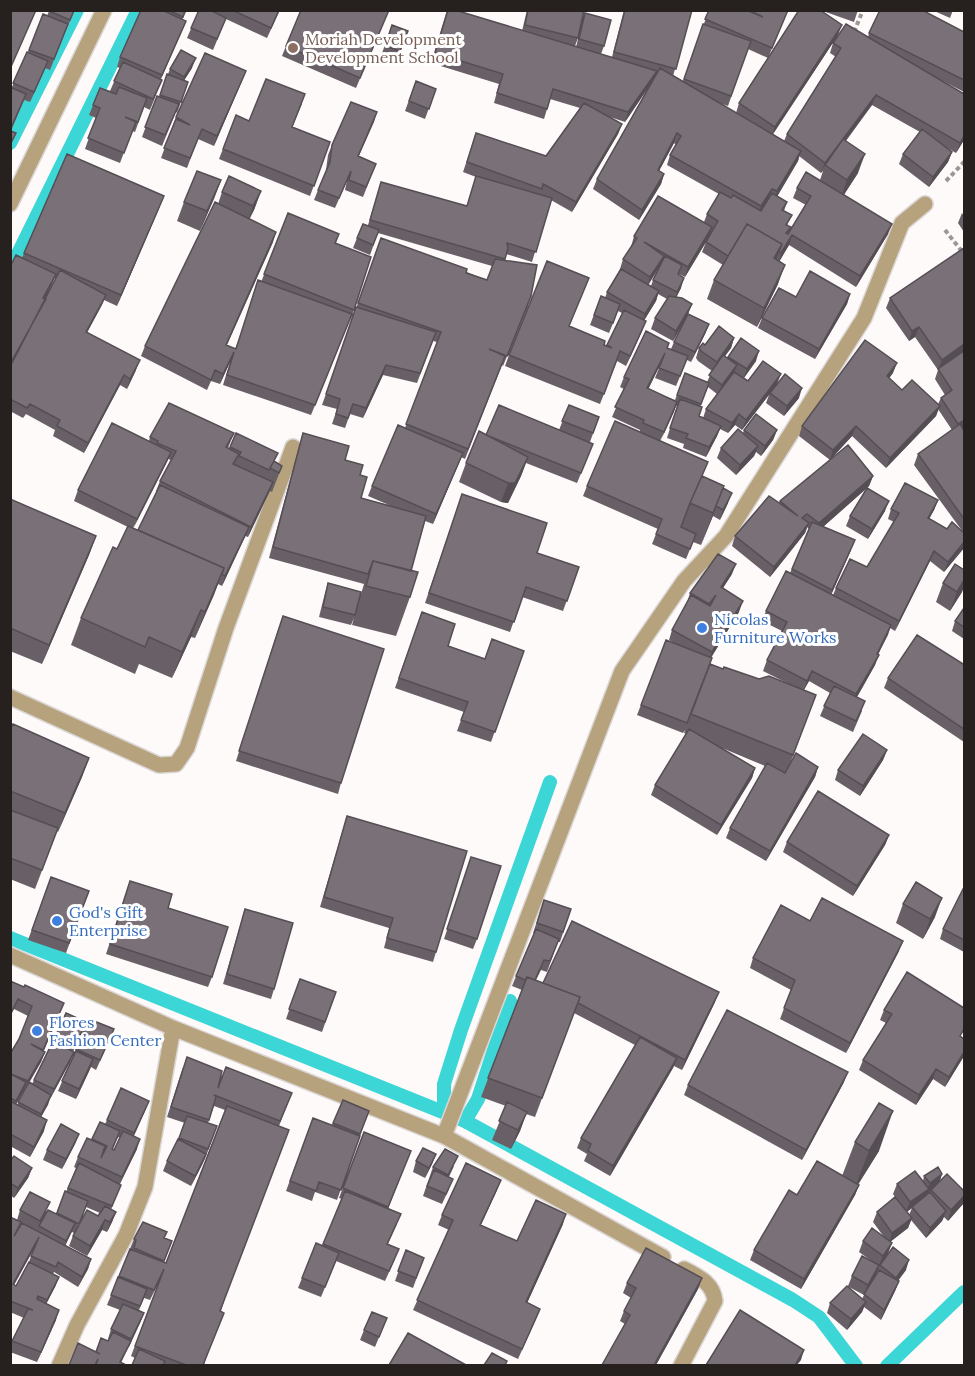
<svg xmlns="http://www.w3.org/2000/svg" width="975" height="1376" font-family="Lora,serif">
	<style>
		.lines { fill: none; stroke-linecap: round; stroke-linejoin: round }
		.stream { stroke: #3dd6d7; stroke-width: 14 }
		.minor-casing { stroke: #dbd7d6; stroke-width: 18 }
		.path { stroke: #9b9795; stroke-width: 4; stroke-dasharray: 4.5 3; stroke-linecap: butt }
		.minor { stroke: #b7a27e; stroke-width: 15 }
		.wall { fill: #696067; fill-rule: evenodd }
		.shaded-wall { fill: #554e54 }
		.building { fill: #7a7078; stroke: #554e54; stroke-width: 1.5 }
		.education-dot { fill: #8d6e63; stroke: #fff; stroke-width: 2 }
		.shop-dot { fill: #3f7fe0; stroke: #fff; stroke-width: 2 }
		.labels { text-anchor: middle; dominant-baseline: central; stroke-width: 6; stroke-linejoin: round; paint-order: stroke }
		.education-label { font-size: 16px; fill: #785e54; stroke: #fff; text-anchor: start }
		.shop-label { font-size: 16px; fill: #366cbe; stroke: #fff; text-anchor: start }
	</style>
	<rect width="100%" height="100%" fill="#fdfaf9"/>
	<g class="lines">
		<path class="stream" d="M10 143 77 10
			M10 270 138 10
			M10 938 465 1121 793 1300 819 1317 856 1366
			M444 1112V1084L461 1030 550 782
			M465 1121 478 1099 510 1001
			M887 1366 964 1292"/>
		<g class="minor-casing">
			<path id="minor" d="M10 204 104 10
				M10 697 159 765 176 764 187 748 226 628 293 447
				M10 955 173 1028 444 1136 663 1257
				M444 1136 622 671 684 581 726 536 864 318 902 223 925 204
				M59 1366 77 1325 126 1235 145 1187 173 1028
				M681 1366 715 1301C713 1283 699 1277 684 1269"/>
		</g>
		<path class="path" d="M854 32 863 10
			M946 181 964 162
			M945 230 964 254"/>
		<use href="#minor" class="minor"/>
	</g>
	<path class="wall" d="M75 10 66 30 50 70 45 68 30 102 24 100 11 131 16 133 10 147V87H12L27 52H28L43 14 47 16 49 11Z
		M141 10H187L182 20 186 21 161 79 162 80 150 110 144 107 135 132 132 131 120 163 85 149 96 118 89 115 100 88 110 91 120 68 117 67 120 57Z
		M199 10H280L267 38 226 19 213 50 187 38Z
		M389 10 356 88 282 56 286 46Z
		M447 10 522 31 527 10H584L578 38 575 46 576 47 582 24 585 13 604 46 601 54 612 57 624 10H692L673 76 683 81 709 10H788L768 58 748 49 728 106 722 104 736 113 739 103 838 35 773 134 784 141 787 134 836 57 830 53 833 43 868 37 869 33 964 32V92L939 79 964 94V140L956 153 944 146 952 152 948 162 929 187 899 164 903 154 920 132 872 105 846 141 858 173 844 195 888 234 856 287 789 245 779 261 778 284 757 327 707 299 714 280 723 265 702 252 706 242 685 277 679 274 681 288 676 297 692 304 688 314 709 324 705 334 691 362 687 360 676 386 655 378 661 363 648 389 675 400 685 373 707 382 712 371 698 361 696 358 699 348 705 345 734 338 731 348 725 356 728 358V357L756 361 744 378 748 381 777 383 799 398 784 416 766 403 769 395 742 430 735 425 728 433 720 429 717 436 706 457 683 448 684 444 667 438 677 406H676L660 441 702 477 723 488 728 503 720 520 713 516 701 545 693 542 686 559 652 544 658 529 583 496 587 486 640 432V430L612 417 624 389 620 387 624 377 669 343 667 348 671 349 674 342 688 315 673 341 651 329 655 318 667 299 658 294 656 301 644 320 642 331 626 366 617 361 600 404 505 366 509 355 570 327 607 346 622 313 618 311 609 333 590 325 601 296 605 298 607 292 620 269 623 259 631 247 634 236 704 222 707 214 719 194 667 165 670 155 676 145 674 143 659 171 664 174 661 184 639 220 593 189 597 179 649 86 625 122 610 117 622 124 618 134 572 212 551 200 532 262 506 254 505 260 528 306 503 366 502 365 465 459 461 457 433 524 425 521 411 571 410 597 396 636 352 625 354 618 351 625 319 617 325 593 328 583 361 594 364 584 269 558 300 443 303 433 345 460 360 475 361 498 389 505 368 496 372 486 405 428 437 342 433 341 417 383 383 375 363 418 350 414 345 428 332 424 337 409 322 405 381 238 487 280 492 266 378 233 370 255 353 248 357 238 368 225 381 182 467 206 476 177 463 172 476 133 546 156 580 108 550 99 544 119 494 103 499 84 431 63ZM799 156 821 173 823 171 820 180 797 188 793 198 806 205 788 234 791 227 788 226 784 211 787 202 777 196 798 161ZM661 264 653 280 651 286 648 284ZM708 387 717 394 706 409 703 418 699 416 700 407Z
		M820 10H858L854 22Z
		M932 10H953L950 18Z
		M392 25 408 31 396 62 381 56Z
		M192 68 184 80 188 82 177 113 176 112 162 146 142 137 157 96 159 97 170 69Z
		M246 71 214 146 198 139 187 168 161 158 176 117Z
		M416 81 436 89 425 119 405 111Z
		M302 104 292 127 330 142 310 196 219 159 236 115 249 121Z
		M377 112 358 157 376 164 363 197 345 190 347 181 335 208 314 200 326 170 328 155 332 145Z
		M67 154 160 206 117 306 104 300 87 332 136 370 127 389 120 385 84 453 53 436 55 430 26 414 23 418 10 411V267L22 258ZM54 278 56 279 45 299 52 284Z
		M221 180 200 231 177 221 184 202Z
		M261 191 254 210 249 219 273 242 227 345 235 349 288 213 339 234 336 243 354 310 311 415 223 385 230 362 220 384 211 381 207 390 141 356 145 346 218 204 222 192Z
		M962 213 964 216V232L958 223Z
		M964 248 963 429 964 431V548L944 572 930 561 895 631 890 628 878 655 875 665 857 697 862 711 853 732 820 716 830 693 809 681 804 690 816 695 790 764 818 767 815 777 766 861 726 838 730 828 765 766 722 748 755 768 752 778 717 835 651 795 655 785 686 734 684 733 685 730 683 733 637 715 666 640 674 643 669 640 672 630 687 603 690 593 732 574 723 588 739 612 711 658 698 694 723 669 759 679 793 686 763 671 767 660 782 631 762 621 766 611 790 573 809 529 807 527 805 533 770 577 732 546 735 536 779 503 780 501 873 476 869 486 867 488 885 511 868 539 846 526 850 516 866 489 823 527 851 550 831 594 833 595 836 588 867 567 894 522 888 519 891 509 938 500 934 510 929 519 947 529 963 532 914 465 918 454 952 430 938 409 936 416 886 468 852 436 830 460 799 436 802 426 893 373 889 378 902 390 938 404 941 398 945 395 935 379 938 370 915 337 909 341 886 308 890 298Z
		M850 294 847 304 815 359 758 328 762 318 796 297Z
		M569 405 599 417 590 442 589 454 577 483 526 463 521 476 508 503 501 502 459 482 466 463 486 435 559 430Z
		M744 430H777L773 440 761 456 756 452 754 456 736 475 717 458 721 448 743 433Z
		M234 433 228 448 229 449 236 433 275 462 282 466 272 492 270 491 248 537 245 536 222 586 218 584 195 638 191 637 172 678 139 664 135 674 71 645 81 618 128 527 74 501 78 490 149 441 150 437ZM168 459 171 460 160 481 156 491 157 492 138 530 133 528Z
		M462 494 537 553 579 567 563 611 522 597 510 632 425 603Z
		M10 499 96 536 89 555 42 664 10 651Z
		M964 570V586L962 592 950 611 936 602 943 583Z
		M964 608V639L952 631 955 621Z
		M422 612 448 646 485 659 524 651 491 742 457 731 464 712 395 688Z
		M279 627 341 783 338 794 236 761Z
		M964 663V742L884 688 888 678 963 664Z
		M10 730 89 758 82 777 58 832 57 831 35 889 10 879Z
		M887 750 883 760 860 796 835 780 838 770Z
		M347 816 436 952 433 962 384 948 389 928 320 907Z
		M889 835 885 845 853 896 783 852 787 842Z
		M468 867 477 939 473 949 444 939Z
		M51 877 89 891 66 953 28 940Z
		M964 887V952L940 939 943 929Z
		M127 891 168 908 212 977 208 987 106 954Z
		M544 900 571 909 560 942H558L547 972 541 970 536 980 543 983 715 1002 682 1070 674 1066 610 1176 584 1161 587 1154 577 1148 581 1138 635 1045 574 1013 535 1117 526 1114 520 1131 511 1149 492 1140 506 1106 481 1097 522 990 512 986 534 933H533Z
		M903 904 935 917 923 939 896 923Z
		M245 909 274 989 271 999 223 984Z
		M810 921 899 951 846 1053 780 1019 791 990 750 968 753 958Z
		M300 979 336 992 322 1032 286 1019Z
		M10 981 60 1013 43 1051 45 1052 41 1062 29 1083 32 1084 56 1035 86 1022 73 1052 70 1062 50 1099 41 1117 44 1131 30 1157 10 1146V1054L19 1039 28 1016 14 1009 10 1017ZM25 1089 17 1105 16 1104 23 1091H24Z
		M884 1010 964 1039V1056L945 1087 933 1079 916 1105 859 1070 863 1060 886 1023 880 1020Z
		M110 1039 96 1070 91 1067 76 1099 58 1091 76 1049Z
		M183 1067 218 1088 288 1103 279 1126 204 1365H132L135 1358 131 1356 160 1280 150 1300 144 1298 139 1310 144 1313 140 1323 121 1363 96 1352 108 1341 109 1340 108 1339 111 1329 120 1310 107 1305 134 1239 165 1238 172 1241 164 1262 166 1263 225 1110 214 1106 208 1123 217 1126 205 1159 191 1186 163 1171 167 1161 178 1140 185 1123 167 1117Z
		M844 1082 802 1160 684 1095 688 1085Z
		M343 1100 369 1111 337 1200 315 1192 312 1201 286 1191 313 1118 332 1125Z
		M145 1111 134 1136 137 1149 120 1184 111 1210 116 1212 112 1222 107 1232 102 1230 87 1256 69 1246 74 1233 72 1232 65 1245 91 1259 88 1269 78 1287 54 1272 53 1274 59 1277 55 1287 46 1304 56 1320 37 1362 10 1352V1346L12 1341 24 1318 10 1312V1217L17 1220 20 1210 47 1211 56 1214 65 1191 66 1192 76 1168 74 1167 78 1157 92 1140 100 1122 105 1124 107 1120ZM118 1137 120 1138 114 1150 113 1149ZM86 1207 100 1213 98 1216 78 1226ZM34 1248 29 1262 16 1286 14 1285Z
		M364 1132 411 1151 388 1209 397 1224 388 1244 395 1259 385 1281 336 1261 321 1297 298 1288 302 1278 322 1246 342 1199 339 1198Z
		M79 1134 75 1144 62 1169 43 1160 47 1150Z
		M855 1142 879 1151 858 1185H859L855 1195 801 1289 750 1260 754 1250 797 1195 842 1176Z
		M436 1154 432 1164 425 1178 413 1172 416 1161Z
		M10 1161 32 1168 28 1178 14 1198 10 1195Z
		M454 1166 449 1177V1189L442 1204 423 1196 433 1167Z
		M942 1174 939 1182 964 1191V1200L963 1204 948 1221 944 1217 942 1221 926 1238 911 1220 908 1228 890 1241 892 1243 888 1253 906 1270 898 1281H899L895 1291 881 1320 864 1307 862 1312 847 1330 827 1313 830 1303 848 1286 852 1276 876 1264 859 1252 863 1241 884 1237 873 1222 877 1212 895 1197 893 1194 897 1184 923 1181 924 1176ZM912 1208 909 1215 907 1212ZM849 1287 864 1295 862 1299Z
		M497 1190 481 1225 517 1241 563 1224 527 1303 540 1309 536 1319 518 1359 413 1310 449 1230 438 1225 442 1215Z
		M406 1250 424 1258 413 1288 395 1281Z
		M702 1278 698 1289 656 1365H602L625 1324 620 1321 624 1311 631 1298 623 1293 627 1283Z
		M387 1318 375 1347 360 1340 364 1330Z"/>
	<path class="shaded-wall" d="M186 21 182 31 158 85 162 75Z
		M842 25 838 35 771 137 775 127Z
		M196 58 192 68 180 87 184 77Z
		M48 61 44 71 30 102 34 92Z
		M246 71 242 81 214 146 217 136Z
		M657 71 653 81 625 122 628 112Z
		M876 95 872 105 826 166 825 165 821 173 825 163Z
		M377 112 374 122 354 167 358 156Z
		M622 124 618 134 572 212 576 202Z
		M677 133 674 143 654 180 658 170Z
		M964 136V140L956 153 960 143Z
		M801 151 798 161 774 202 777 191Z
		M952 152 948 162 929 187 933 177Z
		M865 154 858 173 840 200 847 180Z
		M664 174 661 184 639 220 642 210Z
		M221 180 214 199 200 231 207 211Z
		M772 189 768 199 758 217 761 206Z
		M261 191 254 210 246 226 253 206Z
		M164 196 160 206 117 306 121 295Z
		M892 224 888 234 856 287 860 276Z
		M712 227 709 237 685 277 688 267Z
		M276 232 273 242 222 355 226 345Z
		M792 235 789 245 778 264 781 253Z
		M782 244 775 263 774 258Z
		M664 256 660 266 647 287 650 277Z
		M785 265 778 284 757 327 764 308Z
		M56 274 52 284 40 309 43 298Z
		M684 278 681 288 674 302 677 292Z
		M659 291 656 301 642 324 645 314Z
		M850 294 847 304 815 359 819 349Z
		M106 295 102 305 82 342 86 332Z
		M692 304 688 314 673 341 676 331Z
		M646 321 642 331 626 366 630 356Z
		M709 324 705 334 691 362 695 352Z
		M919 327 915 337 909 341 912 331Z
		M734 338 731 348 713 372 717 362Z
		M964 344V352L938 370 942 360Z
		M759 351 756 361 743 379 747 369Z
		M234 352 230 362 220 384 223 374Z
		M665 353 661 363 644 398 647 388Z
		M140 360 136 370 127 389 130 379Z
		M897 363 893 373 883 386 887 376Z
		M386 365 383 375 363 418 366 408Z
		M737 365 733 375 718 395 722 385Z
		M781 374 777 384 742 430 746 420Z
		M124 375 120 385 84 453 88 443Z
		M802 388 799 398 784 416 787 406Z
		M677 402 674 412 660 442 664 432Z
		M940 406 936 416 886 468 890 458Z
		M739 414 735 425 728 433 732 423Z
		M964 420V427L954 434 958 424Z
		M721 426 717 436 706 457 709 447Z
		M856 426 852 436 830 460 833 450Z
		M777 430 773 440 761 456 765 446Z
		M758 446 754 456 736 475 740 465Z
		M171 452 167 462 133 529 137 519Z
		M463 453 459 463 433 524 436 514Z
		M528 457 521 476 508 503 501 502 508 483Z
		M873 476 869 486 816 533 819 523Z
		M273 482 269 492 248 537 251 527Z
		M724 486 712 518 701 545 713 513Z
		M732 493 728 503 720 520 723 510Z
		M938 500 934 510 924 528 928 518Z
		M889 501 885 511 868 539 872 529Z
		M809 523 805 533 770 577 774 567Z
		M249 527 245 537 222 586 225 576Z
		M96 536 89 555 42 664 49 645Z
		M855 540 851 550 829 600 832 590Z
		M964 542V548L944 572 948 562Z
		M934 551 930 561 895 631 899 621Z
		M736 564 732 574 717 597 721 587Z
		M224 568 214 595 195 638 205 612Z
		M964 580V586L962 592 950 611 957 592Z
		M743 601 739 612 708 662 712 652Z
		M201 610 191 637 172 678 182 652Z
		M891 625 888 635 873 664 877 654Z
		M879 655 875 665 853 704 856 694Z
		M812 671 809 681 803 691 807 681Z
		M887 750 883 760 860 796 863 786Z
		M89 758 82 777 58 832 65 813Z
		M818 767 815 777 766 861 770 851Z
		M755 768 752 778 717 835 721 825Z
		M889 835 885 845 853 896 857 886Z
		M942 898 935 917 923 939 930 919Z
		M903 941 899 951 846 1053 850 1043Z
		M719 992 715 1002 682 1070 685 1060Z
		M64 1003 60 1013 40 1060 43 1050Z
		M45 1052 41 1062 24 1091 28 1081Z
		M74 1052 70 1062 50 1099 54 1089Z
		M964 1052V1056L945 1087 949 1077Z
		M677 1058 673 1068 610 1176 613 1166Z
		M93 1059 90 1069 76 1099 79 1089Z
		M936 1069 933 1079 916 1105 919 1095Z
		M848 1072 844 1082 802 1160 806 1150Z
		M26 1082 23 1092 12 1111 16 1101Z
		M51 1095 48 1105 37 1124 41 1114Z
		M149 1101 145 1111 130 1143 134 1133Z
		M893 1111 879 1151 854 1190 869 1151Z
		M527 1112 520 1131 511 1149 518 1130Z
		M47 1120 44 1131 30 1157 34 1147Z
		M79 1134 75 1144 62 1169 66 1159Z
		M140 1139 137 1149 118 1187 122 1177Z
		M206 1154 202 1165 191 1186 195 1176Z
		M436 1154 432 1164 425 1178 429 1168Z
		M32 1168 28 1178 14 1198 18 1188Z
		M942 1174 939 1184 928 1192 925 1199 912 1207V1208L906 1212 910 1202 927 1190 930 1183Z
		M501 1180 497 1190 476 1235 480 1225Z
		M859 1185 855 1195 801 1289 804 1279Z
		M964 1196 963 1204 948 1221 951 1210Z
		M946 1211 942 1221 926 1238 930 1228Z
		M116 1212 112 1222 107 1232 110 1222Z
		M566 1214 563 1224 523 1312 526 1302Z
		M912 1218 908 1228 889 1243 892 1233Z
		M105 1220 102 1230 87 1256 90 1246Z
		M75 1223 71 1233 63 1251 66 1241Z
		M39 1237 35 1247 10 1292 13 1284Z
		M892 1243 888 1253 879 1266 883 1256Z
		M91 1259 88 1269 78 1287 82 1277Z
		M909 1260 906 1270 892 1288 896 1278Z
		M879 1265 875 1276 864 1295 868 1285Z
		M59 1277 55 1287 43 1310 47 1300Z
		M702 1278 698 1289 656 1365H654Z
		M899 1281 895 1291 881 1320 884 1310Z
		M866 1302 862 1312 847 1330 851 1319Z
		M59 1310 56 1320 37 1362 41 1352Z
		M144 1313 140 1323 128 1349 131 1339Z
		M804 1350 801 1360 797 1365H795Z"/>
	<path class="building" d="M10 10H36L10 69Z
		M74 10 70 20 49 11V10Z
		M141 10H162L186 21 162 75 120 57Z
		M168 10H185L183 17Z
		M199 10H210L226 18 217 39 191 28Z
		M232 10H279L271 28Z
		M301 10H389L360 78 286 46Z
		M448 10H455L657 71 628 112 553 89 547 109 497 93 503 74 435 53Z
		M528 10H584L578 38 525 25Z
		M625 10H692L676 69 614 52Z
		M709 10H746L763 17 749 10H788L772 48 705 19Z
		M799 10H820L842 25 775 127 739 103Z
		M880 10H922L964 32V80L869 33Z
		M585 13 611 20 604 46 579 39Z
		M43 14 68 24 54 59 29 50Z
		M703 24 751 41 731 96 684 79Z
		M846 24 964 94V136L960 143 876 95 825 163 787 134 841 48 833 43Z
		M392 25 408 31 400 51 385 46Z
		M181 50 196 58 184 77 170 69Z
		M27 52 48 61 34 92 13 83Z
		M205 53 246 71 217 136 202 129 190 158 164 148 176 119 190 125 176 117Z
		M123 62 162 80 153 99 114 81Z
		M660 68 801 151 777 191 772 189 761 206 670 155 681 136 677 133 658 170 664 174 642 210 597 179Z
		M167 74 188 82 181 102 160 95Z
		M266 79 305 94 292 127 330 142 314 186 223 149 236 115 249 121Z
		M416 81 436 89 429 109 409 101Z
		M10 87 26 94 10 130Z
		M119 87 147 98 138 122 125 117 136 122 124 153 88 138 100 108 93 105 100 88 116 94Z
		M157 96 179 104 165 135 145 127Z
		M351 102 377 112 358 156 376 164 366 187 349 180 351 171 339 198 318 190 330 162 332 145Z
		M584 103 622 124 576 202 543 184 542 189 467 162 476 133 546 156Z
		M922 129 952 152 933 177 903 154Z
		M10 131 16 133 10 145Z
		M843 139 865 154 847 180 825 165Z
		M67 154 164 196 121 295 24 253Z
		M197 171 221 180 207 211 184 202Z
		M806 172 892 224 860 276 792 235 781 253 779 252 782 244 747 224 728 256 706 242 718 221 707 214 720 192 731 198 733 195 761 211 772 193 787 202 782 210 792 215 786 225 791 227 786 233 788 234 811 196 797 188Z
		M229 176 261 191 253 206 222 192Z
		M476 176 552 198 536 252 507 243 508 248 505 259 370 220 381 182 467 206Z
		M658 196 712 227 688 267 644 242 664 256 650 277 623 259 637 238 634 236Z
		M215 202 276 232 226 345 236 349 258 280 352 314 315 405 227 375 234 352 223 374 215 370 211 380 145 346Z
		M288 213 339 234 335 243 371 257 354 310 264 274Z
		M363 224 379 230 373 245 357 238Z
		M747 224 782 244 774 258 785 265 764 308 714 280Z
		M381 238 467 269 466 273 487 280 495 259 537 265 531 296 507 356 489 349 505 356 468 449 406 424 441 332 358 303Z
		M964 248V344L942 360 919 327 912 331 890 298Z
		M16 255 56 274 43 298 46 299 10 364V267Z
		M665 256 682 265 678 274 684 278 677 292 653 280Z
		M547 261 589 278 569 326 605 341 604 345 612 348 607 345 624 310 646 321 630 356 620 351 604 394 509 355Z
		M621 269 659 291 645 314 607 292Z
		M60 270 106 295 86 332 140 360 130 379 124 375 88 443 57 426 60 420 30 404 27 408 10 399V367Z
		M810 271 850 294 819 349 762 318 779 288 796 297Z
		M601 296 620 304 613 323 594 315Z
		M669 296 682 298 692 304 676 331 655 318Z
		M356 307 436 332 420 373 386 365 366 408 353 404 348 418 336 414 340 399 326 394Z
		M688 314 709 324 695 352 674 342Z
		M719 326 734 338 717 362 701 351 699 348 703 343 705 345Z
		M646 331 669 343 667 348 688 356 680 376 659 368 665 353 647 388 677 402 664 432 643 423 644 420 615 407 629 379 624 377Z
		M741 338 759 351 747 369 728 357Z
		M865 340 897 363 887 376 902 390 912 380 940 406 890 458 856 426 833 450 802 426Z
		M964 351V420L958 424 941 398 952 390 938 369Z
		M723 355 737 365 722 385 709 375Z
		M763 361 781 374 746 420 739 414 732 423 706 409 734 372 748 381Z
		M685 373 709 383 701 404 677 395Z
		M785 374 802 388 787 406 770 393Z
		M680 399 702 407 699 416 721 426 709 447 686 438 688 434 670 428Z
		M169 403 234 433 226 447 239 454 233 464 273 482 251 527 160 481 176 451 157 443 158 441 150 437Z
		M499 405 593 444 581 473 486 435Z
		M569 405 599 417 593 433 562 421Z
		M756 414 777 430 765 446 744 430Z
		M615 421 708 462 690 503 681 527 696 534 690 549 656 534 662 519 587 486Z
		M112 423 171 452 137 519 78 490Z
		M960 424 964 431V519L918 454Z
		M398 425 463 453 436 514 372 486Z
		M738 429 758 446 740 465 721 448Z
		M479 431 528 457 515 483H508L466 463Z
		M236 433 278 453 269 470 239 456 241 452 230 447Z
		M303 433 349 446 345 460 363 465 360 475 367 477 361 498 426 516 411 571 373 561 368 574 273 547Z
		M848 445 873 476 819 523 807 514 802 518 809 523 774 567 735 536 769 496 798 516 780 501Z
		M274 461 282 466 279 473 270 468Z
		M702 476 724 486 713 513 690 503Z
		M905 483 938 500 928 518 947 529 952 522 964 533V542L948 562 934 551 899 621 836 588 850 559 867 567 899 513 891 509Z
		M160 485 249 527 225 576 222 574 224 568 138 530Z
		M723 488 732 493 723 510 716 506Z
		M867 488 889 501 872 529 850 516Z
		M462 494 547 523 537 553 579 567 567 601 526 587 514 622 429 593Z
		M10 499 96 536 49 645 10 628Z
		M812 522 855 540 832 590 792 569Z
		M128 526 224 568 205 612 201 610 182 652 149 637 145 647 81 618 113 547 117 549Z
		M718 554 736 564 721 587 743 601 712 652 672 630 691 595 710 606 716 595 709 604 690 593Z
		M373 561 418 572 410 597 366 586Z
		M955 564 964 570V580L957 592 943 583Z
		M786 571 891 625 877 654 879 655 856 694 812 671 807 681 767 660 787 622 766 611Z
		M328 583 361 592 355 615 323 607Z
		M964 608V627L955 621Z
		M422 612 455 624 448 646 485 659 492 639 524 651 495 732 461 720 468 702 399 678Z
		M283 616 384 649 341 783 239 751Z
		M917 635 963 664 964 663V729L888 678Z
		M666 640 712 658 687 723 641 705Z
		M710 664 723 669 724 667 759 679 769 676 816 695 793 755 691 714Z
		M834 686 865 701 856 721 824 706Z
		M13 724 89 758 65 813 10 791V730Z
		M689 729 755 768 721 825 655 785Z
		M863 734 887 750 863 786 838 770Z
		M796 753 818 767 770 851 730 828 767 763 785 773Z
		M818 791 889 835 857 886 787 842Z
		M10 810 58 828 42 870 10 858Z
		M347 816 467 851 436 952 387 938 393 918 324 897Z
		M471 857 501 866 477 939 447 929Z
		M51 877 89 891 69 943 32 930Z
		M130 881 172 894 168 908 228 927 212 977 110 944Z
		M916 882 942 898 930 919 903 904Z
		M964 887V940L943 929Z
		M822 898 903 941 850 1043 784 1008 795 980 753 958 781 905 810 921Z
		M544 900 571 909 563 932 537 923Z
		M245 909 293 923 274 989 227 974Z
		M572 921 719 992 685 1060 578 1003 580 997 543 983Z
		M536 929 559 939 550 961 544 960 535 980 527 977 525 980 516 976Z
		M907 972 964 1008V1029L960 1036 964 1039V1052L949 1077 936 1069 919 1095 863 1060 892 1014 884 1010Z
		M527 977 580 997 542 1098 488 1078Z
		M300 979 336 992 325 1022 289 1009Z
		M10 981 24 987 25 985 64 1003 43 1050 31 1044 45 1052 28 1081 11 1074 26 1082 16 1101 10 1098V1054L19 1039 32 1006 18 999 10 1015Z
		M727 1010 848 1072 806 1150 688 1085Z
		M66 1013 86 1022 76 1044 56 1035Z
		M89 1019 114 1029 100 1060 76 1049Z
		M640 1037 677 1058 613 1166 588 1151 591 1144 581 1138Z
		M53 1041 74 1052 54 1089 34 1080Z
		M76 1051 93 1059 79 1089 62 1081Z
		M187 1057 222 1071 218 1088 226 1067 292 1093 280 1121 214 1095 216 1097 209 1120 171 1107Z
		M29 1082 51 1095 41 1114 18 1102Z
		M121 1088 149 1101 134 1133 107 1120Z
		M343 1100 369 1111 360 1134 333 1123Z
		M10 1101 47 1120 34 1147 10 1134Z
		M507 1102 527 1112 518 1130 499 1121Z
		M879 1103 893 1111 869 1151 855 1142Z
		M227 1106 289 1130 220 1311 224 1313 203 1365H186L135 1346 164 1269 154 1290 119 1276 130 1249 166 1263Z
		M187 1116 217 1126 208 1149 179 1138Z
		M313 1118 360 1136 341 1190 319 1182 316 1191 290 1181Z
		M100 1122 120 1131 112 1149 114 1150 123 1131 140 1139 122 1177 78 1157 87 1138 105 1146 101 1158 107 1146 92 1139Z
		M61 1124 79 1134 66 1159 47 1150Z
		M364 1132 411 1151 388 1207 343 1188Z
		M178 1139 206 1154 195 1176 167 1161Z
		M423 1148 436 1154 429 1168 416 1161Z
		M445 1149 458 1156 448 1175 433 1167Z
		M14 1156 32 1168 18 1188 10 1183V1161Z
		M817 1161 859 1185 804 1279 754 1250 789 1190 797 1195Z
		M79 1163 121 1185 112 1206 68 1188Z
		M466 1163 501 1180 480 1225 517 1241 536 1200 566 1214 526 1302 540 1309 522 1349 417 1300 453 1220 442 1215Z
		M938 1167 942 1174 930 1183 924 1176Z
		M434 1170 453 1179 446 1194 427 1186Z
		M915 1171 929 1189 910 1202 897 1184Z
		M947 1174 964 1191V1196L951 1210 931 1190Z
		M65 1191 88 1201 79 1224 57 1213Z
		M345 1191 401 1214 387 1244 399 1249 389 1271 323 1244Z
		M30 1192 50 1202 40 1221 20 1210Z
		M930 1192 946 1211 930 1228 912 1207Z
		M895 1197 912 1218 892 1233 877 1212Z
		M105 1206 116 1212 110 1222 105 1220 90 1246 73 1236 87 1210 98 1216Z
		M48 1210 75 1223 66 1241 39 1226Z
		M10 1217 21 1222 14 1236 22 1223 91 1259 82 1277 58 1262 56 1267 31 1256 39 1237 13 1284 16 1286 29 1262 59 1277 47 1300 38 1296 37 1299 59 1310 41 1352 12 1341 28 1309 33 1310 10 1301V1268L12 1269 10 1268Z
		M143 1222 167 1232 164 1238 172 1241 164 1261 134 1248 136 1240 134 1239Z
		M872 1228 892 1243 883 1256 863 1241Z
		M316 1243 339 1253 325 1287 302 1278Z
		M893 1247 909 1260 896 1278 880 1265Z
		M646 1248 702 1278 654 1365H602L630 1315 624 1311 636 1288 627 1283Z
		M406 1250 424 1258 416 1278 398 1271Z
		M862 1256 879 1265 868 1285 852 1276Z
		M879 1270 899 1281 884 1310 864 1294Z
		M118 1277 147 1289 140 1306 111 1295Z
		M847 1286 866 1302 851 1319 830 1303Z
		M123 1304 144 1313 131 1339 111 1329Z
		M740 1310 804 1350 795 1365H706Z
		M372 1312 387 1318 379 1337 364 1330Z
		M113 1332 131 1341 120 1362 126 1365H96L98 1359 95 1365H69L78 1343 100 1354 96 1352 101 1338 108 1341Z
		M408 1333 466 1365H389Z
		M139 1349 165 1361 163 1365H132Z
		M492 1353 507 1361 505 1365H484Z"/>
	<circle class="education-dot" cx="293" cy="48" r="6"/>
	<g class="shop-dot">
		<circle cx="702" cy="628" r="6"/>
		<circle cx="57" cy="921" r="6"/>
		<circle cx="37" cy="1031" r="6"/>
	</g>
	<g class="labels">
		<g class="education-label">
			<text x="305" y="39">Moriah Development<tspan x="305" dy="18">Development School</tspan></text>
		</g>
		<g class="shop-label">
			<text x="714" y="619">Nicolas<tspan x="714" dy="18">Furniture Works</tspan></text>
			<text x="69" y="912">God's Gift<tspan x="69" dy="18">Enterprise</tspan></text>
			<text x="49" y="1022">Flores<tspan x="49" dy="18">Fashion Center</tspan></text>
		</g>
	</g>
	<rect width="975" height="1376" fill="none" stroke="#26211e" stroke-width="24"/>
</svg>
